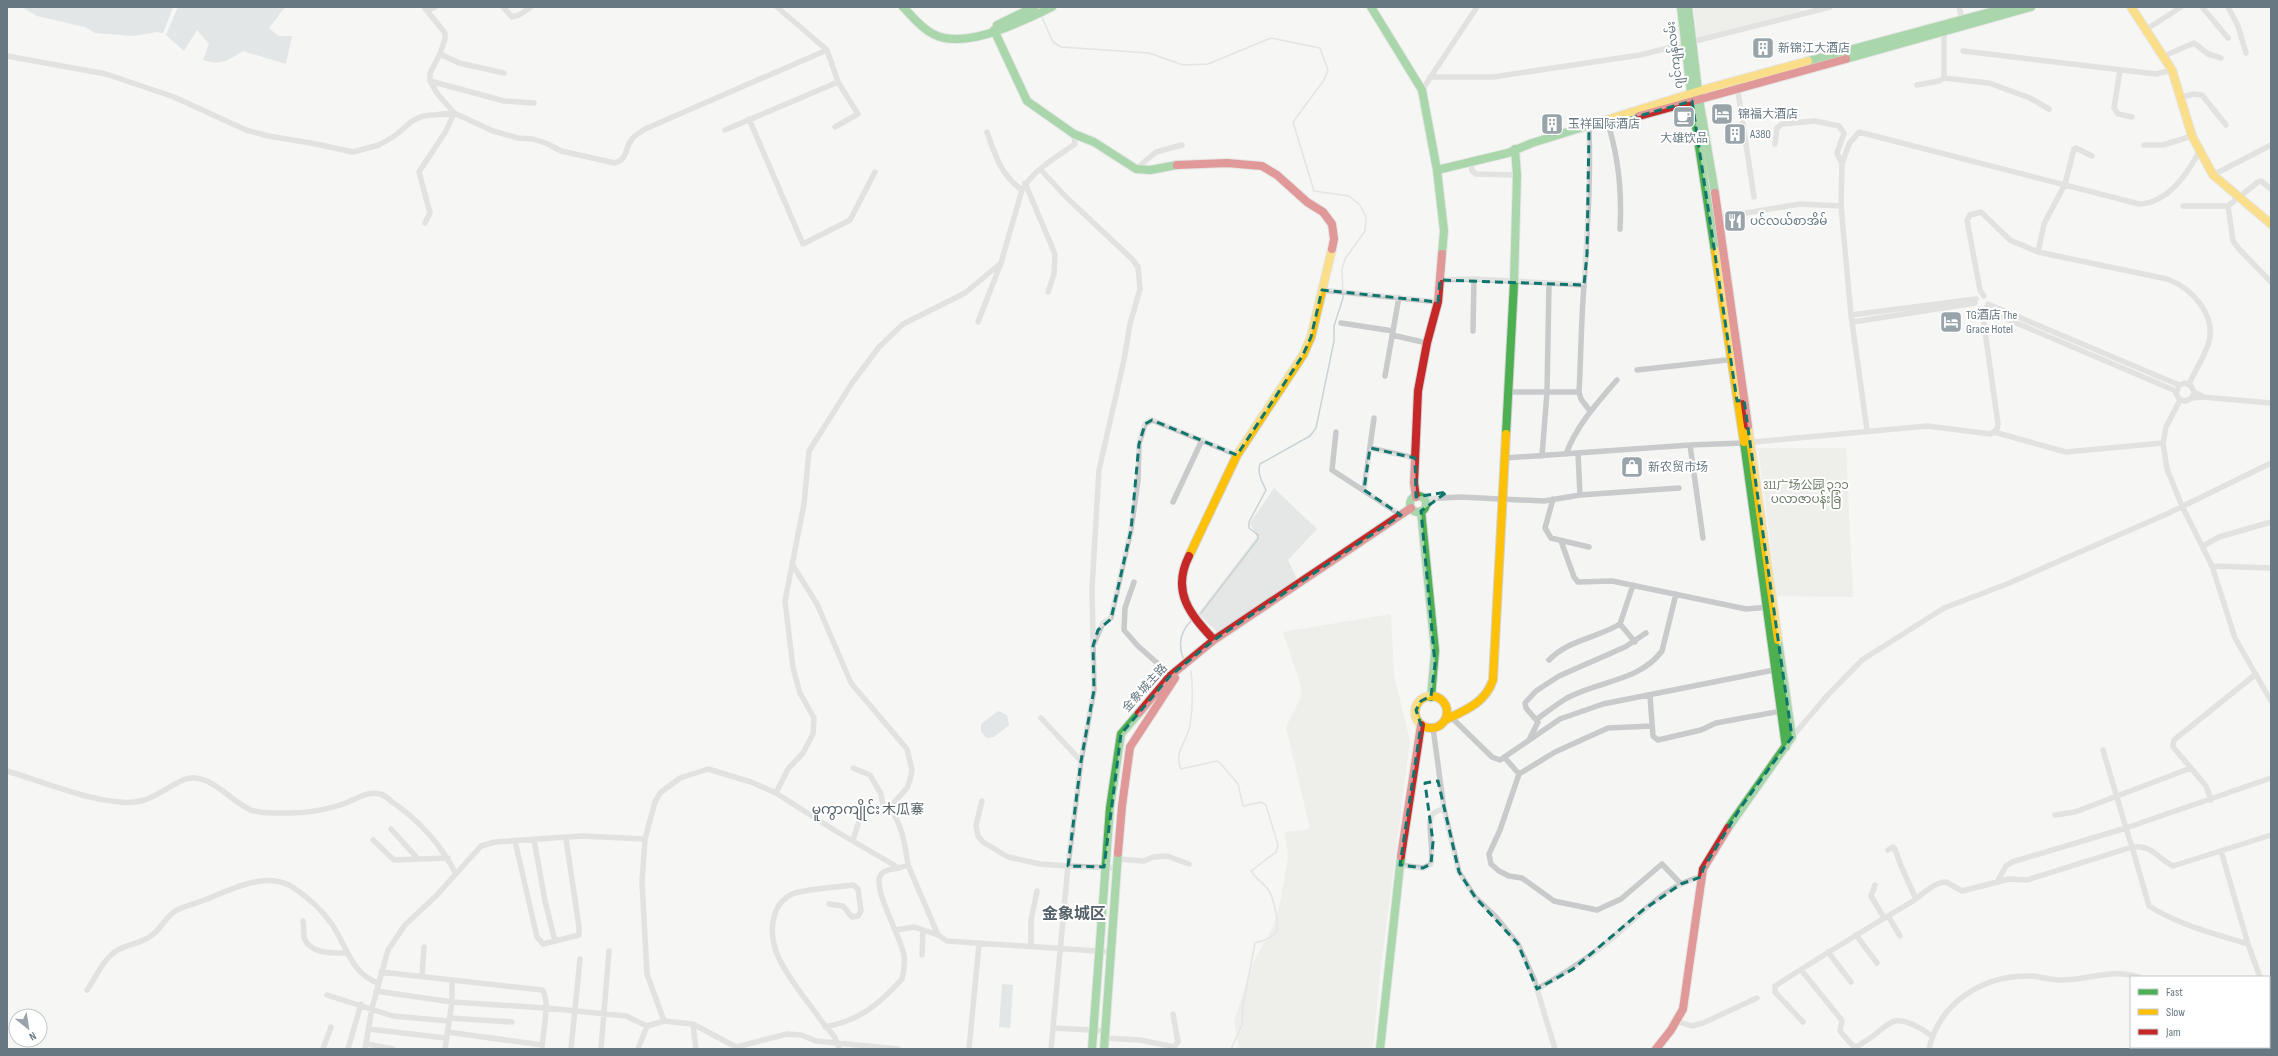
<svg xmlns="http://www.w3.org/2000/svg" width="2278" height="1056" font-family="'Sofia Sans Condensed','Noto Sans SC','Noto Sans Myanmar',sans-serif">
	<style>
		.built { fill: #e5e6e6 }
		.green { fill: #e4e7e1 }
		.water { fill: #c9d2d4 }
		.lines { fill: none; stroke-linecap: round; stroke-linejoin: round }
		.stream { stroke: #c9d2d4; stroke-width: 1.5 }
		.fast-casing { stroke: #d2d3d3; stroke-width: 10 }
		.slow-casing { stroke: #d2d3d3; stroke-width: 10 }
		.jam-casing { stroke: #d2d3d3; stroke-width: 10 }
		.street { stroke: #c9cacb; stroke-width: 5.5 }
		.fast { stroke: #4caf50; stroke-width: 8 }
		.slow { stroke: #ffc107; stroke-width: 8 }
		.jam { stroke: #c62828; stroke-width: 8 }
		.marked { fill: none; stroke: #0f766e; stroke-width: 3; stroke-dasharray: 8 5; stroke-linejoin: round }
		.labels { text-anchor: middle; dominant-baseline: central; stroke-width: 4; stroke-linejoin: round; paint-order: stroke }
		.poi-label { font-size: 12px; fill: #677882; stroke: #fff; text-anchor: start }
		.street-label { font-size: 12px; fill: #677882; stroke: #fff }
		.park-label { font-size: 12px; fill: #6b7a65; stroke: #fff }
		.quarter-label { font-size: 14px; fill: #546168; stroke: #fff }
		.district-label { font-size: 16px; font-weight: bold; fill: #546168; stroke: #fff }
	</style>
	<rect width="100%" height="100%" fill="#f5f5f4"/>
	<path class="built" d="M1274 488 1317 529 1288 560 1298 581 1218 633 1198 614 1257 537 1250 523Z"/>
	<path class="green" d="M1694 7H1800L1801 11 1697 40Z
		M1758 448H1846L1853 597 1777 596Z
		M1391 614 1394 675 1410 741 1379 983 1373 1049H1239L1234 1021 1253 963 1272 929 1280 904 1288 857 1285 832 1310 829 1286 727 1302 695 1300 683 1283 632Z"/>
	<path class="water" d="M22 7H173L163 33 157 32 133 36 95 33 85 27 37 16Z
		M178 7H285L269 28 278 36H292L286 64 243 51C229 60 220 66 203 60L209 44 197 30 184 51 166 35Z
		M998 711 1007 715 1009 725 994 737 987 738 981 732V724Z
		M1002 984 1013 985 1010 1028 999 1027Z"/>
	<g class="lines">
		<path class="stream" d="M1041 15 1053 42 1061 47 1149 53 1183 65 1208 64 1271 38 1320 48 1328 70 1324 80 1293 122 1314 191 1349 196 1360 205 1366 217 1365 231 1345 259 1342 269 1343 298 1334 326V341L1316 428 1310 436 1260 464C1257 473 1262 482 1266 490L1249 522V528L1258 535V539L1201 613
			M1183 658C1178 644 1180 632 1191 621
			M1191 671C1193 689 1193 707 1190 725 1188 741 1173 751 1181 769L1217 761 1220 763 1238 784 1243 806 1261 802 1266 805 1278 845 1276 852 1251 871C1256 879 1261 881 1266 887 1273 893 1281 927 1275 934 1270 939 1262 941 1255 943L1243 1005 1242 1025 1231 1049"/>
		<g class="fast-casing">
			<path id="fast" d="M903 7C912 16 921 28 933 34 965 51 1022 21 1052 7
				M1371 7 1422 90 1437 170 1444 231 1442 254
				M1681 7 1692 101 1715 251
				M1688 7 1699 99 1715 193
				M997 25 1034 7
				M994 30 1027 101 1074 134 1094 142 1136 169 1150 170 1177 165
				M1846 59 2031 7
				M1808 61 2009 7
				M1437 170 1508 153 1532 143 1606 120
				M1506 434 1514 283 1517 175 1515 149
				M1744 442 1786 747
				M1410 504a8 8 0 1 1 16 0a8 8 0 1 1-16 0Z
				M1421 511 1435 651 1431 697
				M1728 828 1792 737 1778 640
				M1092 1049 1110 808 1121 734 1139 713
				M1104 1049 1118 853
				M1380 1049 1401 856"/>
		</g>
		<g class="slow-casing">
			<path id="slow" d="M2131 7 2172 70 2192 136 2213 175 2271 224
				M1606 120 1709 88 1808 61
				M1715 251 1744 442
				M1748 426 1778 640
				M1189 556 1237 455 1303 355 1311 337 1332 249
				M1415 712a16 16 0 1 1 32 0a16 16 0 1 1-32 0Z
				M1445 720C1466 710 1485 703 1493 680L1506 434"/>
		</g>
		<g class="jam-casing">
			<path id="jam" d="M1639 116 1846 59
				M1177 165 1227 163 1262 166 1277 175 1307 202 1323 212 1332 224 1334 239 1332 249
				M1715 193 1748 426
				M1416 497 1414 483 1418 391 1427 343 1438 302 1442 254
				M1189 556C1171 592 1190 614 1214 640
				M1139 713 1170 676 1214 640 1411 508
				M1118 853 1122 806 1130 747 1175 678
				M1401 856 1421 725
				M1656 1049 1671 1030 1683 1009 1703 869 1728 828"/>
		</g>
		<path class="street" d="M424 7 445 33V39L440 54 430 73V81L437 93 454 113 493 131 518 138 533 139 548 144 561 151 615 163C629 158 624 149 632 139 635 135 641 132 645 129L827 50
			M503 7 512 17 519 15 531 7
			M777 7 827 50 838 82 858 114 835 127
			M1959 7 1963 21
			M2202 7 2228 38
			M2228 7 2238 26 2246 53
			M427 11 435 7
			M2147 29 2181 7
			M1944 31V78L1989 83 2030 98 2049 109
			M1963 51 2156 74 2172 70
			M440 54 459 63 504 73
			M7 56 106 74 174 97 246 130 268 136 311 143 353 152 379 145 396 135 412 121 423 116 454 113
			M2164 56 2194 43 2208 54 2221 58
			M2120 70 2114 108 2118 114 2132 117
			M1430 77H1493L1640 55 1830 7
			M430 81 504 101 534 103
			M1737 85 1754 197
			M1917 85 1939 81 1944 78
			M1422 90 1477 7
			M2180 98 2193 94 2202 95 2226 125
			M749 119 803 244 850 220 875 172
			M1607 121C1619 157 1622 192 1620 229
			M725 130 838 82
			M1589 130C1591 182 1587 234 1584 286 1581 321 1581 357 1579 392L1581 399 1590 411
			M987 132C995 155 1001 175 1022 190
			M1775 144 1777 128 1782 124 1815 121 1839 126 1844 133 1837 153 1842 164
			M2144 145H2163L2192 136
			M2092 156 2076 148 2074 149 2065 184 2044 224 2038 252 2167 279C2192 288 2218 316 2208 345 2203 359 2195 371 2189 384
			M1471 162 1472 171 1476 174 1517 175
			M1136 169 1156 152 1182 145
			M1041 170 1066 197 1132 259 1138 267 1140 289 1130 324 1124 360 1099 470 1092 588 1094 690 1081 761 1068 866 1117 868
			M2213 175 2271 145
			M1025 183 1055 254 1054 274 1048 292
			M2183 206H2228L2258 182 2261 181 2271 189
			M2228 206 2233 241 2239 249 2271 282
			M1716 218 1800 204 1841 206
			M425 223 430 213 419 172 446 131 454 113
			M1440 280 1474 279 1584 285
			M1322 290 1438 302
			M1984 296 1980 290 1967 220 1970 215 1981 212 2010 240 2038 252
			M1988 304 2179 385
			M1986 308 1993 313 2176 391
			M1851 315 1976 299
			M978 322 1001 263 1022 190C1033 170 1057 157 1075 144L1074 134
			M1853 322 1975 303
			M1341 323 1393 331
			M1473 331 1474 279
			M1392 335 1427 343
			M1637 370 1736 359
			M1385 376 1399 297
			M1509 392H1579
			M2194 392 2192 398 2186 401 2180 400 2176 394 2179 385 2185 383 2191 386 2194 392 2202 396
			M2192 398 2202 397 2271 403
			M2180 400 2166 427 2163 443 2167 469 2182 506 2212 566 2235 638 2271 701
			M1867 430 1851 315 1841 206 1842 164 1849 144 1859 132 2139 204C2168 203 2187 174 2199 152
			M1336 432 1332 470 1401 515
			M1994 432 2066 452 2163 443
			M1690 445 1703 538
			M1370 448 1415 458
			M1578 453 1580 495
			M1566 454C1577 425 1597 403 1617 380
			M1542 456 1547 392 1549 284
			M1505 458 1690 445 1743 443 1927 426 1991 434 1997 429 1998 424 1983 317 1979 309
			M1364 490 1374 418
			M1423 499 1460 497 1544 501 1580 495 1679 488
			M1553 499 1545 528 1551 538 1589 547
			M1173 502 1202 440
			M1561 541 1574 577 1578 582 1612 581 1746 609 1769 607
			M2203 546 2219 537 2271 522
			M792 564 817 604 851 683 907 749 912 770 910 780 907 788 890 807C902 826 905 843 908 865
			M2212 566 2271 568
			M1134 582 1125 608 1124 630 1138 646 1173 677
			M1620 624 1635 642
			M1094 643 1103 623 1111 618 1131 530 1138 480 1139 444 1145 424 1152 420 1237 455
			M1549 660C1568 640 1597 638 1620 624L1633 585
			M1650 696 1653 736 1658 740 1701 730 1716 723 1781 711
			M1451 717 1492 757 1500 760 1560 719 1603 704 1774 670
			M1041 718 1081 761
			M1537 719C1547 712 1557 704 1567 698 1598 681 1640 681 1662 651L1676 594
			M1433 728 1444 809 1459 872 1475 897 1496 917 1518 944 1534 979 1555 1049
			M1792 737 1826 697 1862 660 1944 608 2007 584 2169 513 2271 463
			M1530 738 1538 722 1526 708 1525 703 1536 691 1559 676 1625 647 1646 633
			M1505 758 1519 774 1500 830 1489 854 1491 864 1499 871 1509 876 1522 878 1554 901 1597 910 1621 899 1662 864 1681 884
			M853 768 870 775 881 794 883 806
			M2191 768 2173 747 2174 740 2256 674
			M7 771C42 781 107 809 141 801 159 797 180 776 196 778 217 781 232 802 251 810 261 814 279 813 290 813 307 813 324 810 340 805 353 802 365 790 380 794 384 795 389 799 392 802 419 820 441 845 456 874
			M1519 774 1555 752 1608 728 1652 726
			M776 793 788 769 803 753 813 734 814 718 800 693 793 668 785 601 804 504 809 451 852 383 879 347 903 324 965 293 1001 263
			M982 801 976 825 978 836 983 842 1008 857 1040 864 1068 866 1051 1049
			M2055 815 2075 812 2191 768 2206 786 2211 800
			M391 829 418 859
			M373 840 394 860 448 858
			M534 840 545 901 555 941
			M853 840 861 815 883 806 890 807
			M515 841 537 937 543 944 579 935V927L566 839
			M1888 850 1893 847 1895 849 1901 866 1916 899
			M2221 851 2248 944 2260 977
			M1118 859 1144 861 1153 857 1167 856 1189 864
			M1400 865 1423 868 1431 864C1434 851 1427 823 1432 815 1435 811 1440 810 1444 809
			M1997 882 2006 866 2012 862 2126 828 2103 750
			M1875 885 1871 896 1884 918
			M829 904 843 906 852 917 858 916 861 911 858 889 853 885C833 888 811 888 792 894 785 897 778 905 776 911 760 951 799 988 820 1019 826 1028 838 1037 839 1049
			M1888 916 1900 936
			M303 921C304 926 303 935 305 940 312 954 333 953 346 953
			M896 930 914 927 938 935
			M1856 935 1877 963
			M2248 944C2215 934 2179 925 2149 906L2132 847C2154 845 2156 858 2173 866L2271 835
			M1031 946V920L1037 891
			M1828 952 1851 982
			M922 955 923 931
			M1802 971 1840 1018 1842 1021 1840 1031 1853 1046C1858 1047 1860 1045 1864 1042 1874 1037 1882 1027 1892 1022 1903 1017 1923 1029 1932 1036
			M381 972 542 990C551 998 542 1037 542 1049
			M422 977 424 947
			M1537 989C1561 976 1582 962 1604 945 1634 922 1663 885 1701 877
			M87 990C95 979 101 964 111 955 122 944 139 945 151 936 160 930 165 918 174 912 183 906 192 905 202 901 229 891 266 869 294 888 307 897 322 910 331 923 347 945 350 973 378 983
			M376 991 452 1002 546 1008 626 1016 647 1026 664 1021 693 1024 736 1047 787 1034 801 1035 816 1041 898 1049
			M327 995 393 1016 449 1021
			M2269 1001 2271 1006
			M450 1018 512 1022
			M664 1021 647 974 642 882 645 839 655 802 660 793 680 778 708 769 751 782 776 793 834 830 899 868 908 865 938 935 947 941 1112 952
			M1676 1021 1692 1026 1703 1023 1757 998
			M1803 1022 1775 992V986C1820 957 1866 929 1913 901 1922 895 1934 882 1946 882L1962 891 2009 879 2027 880 2132 847 2126 828 2271 778
			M693 1024 696 1049
			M825 1027C861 1020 878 1005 902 979 904 971 905 962 904 955 901 938 873 889 880 876 884 869 893 869 899 868
			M1054 1028 1106 1031
			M369 1029 446 1038
			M447 1032 542 1045
			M1105 1038 1140 1040 1174 1047 1178 1042 1173 1014
			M367 1044 393 1049
			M323 1049 331 1027
			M348 1049 361 1004
			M365 1049 372 1008 388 950 405 925 436 896 481 846 495 842 582 836 645 839
			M445 1049 452 1002V980
			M571 1049 580 959
			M601 1049 609 951
			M638 1049 647 1026
			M969 1049 979 944
			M1929 1049C1939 1004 1980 977 2025 976 2037 975 2049 980 2061 980 2089 980 2111 968 2139 977"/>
		<use href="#fast" class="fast"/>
		<use href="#slow" class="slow"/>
		<use href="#jam" class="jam"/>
	</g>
	<path d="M0 0H2278V1056H0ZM1692 101 1737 401 1744 400 1792 737 1741 807 1703 869 1701 877 1681 884 1643 910 1573 969 1537 989 1518 944 1475 897 1459 872 1438 781 1425 783 1433 842 1431 864 1423 868 1400 865 1421 725 1416 710 1421 701 1431 696 1435 664 1421 511 1447 492 1416 497 1415 458 1370 448 1364 490 1401 515 1214 640 1170 676 1121 734 1104 867 1068 866 1081 761 1094 690 1093 646 1098 630 1111 619 1131 530 1139 444 1145 424 1152 420 1237 455 1303 355 1311 337 1322 290 1438 302 1440 280 1584 285 1587 254 1589 130Z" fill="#f5f5f4" fill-opacity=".55" fill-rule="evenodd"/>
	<path class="marked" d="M1692 101 1737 401 1744 400 1792 737 1741 807 1703 869 1701 877 1681 884 1643 910 1573 969 1537 989 1518 944 1475 897 1459 872 1438 781 1425 783 1433 842 1431 864 1423 868 1400 865 1421 725 1416 710 1421 701 1431 696 1435 664 1421 511 1447 492 1416 497 1415 458 1370 448 1364 490 1401 515 1214 640 1170 676 1121 734 1104 867 1068 866 1081 761 1094 690 1093 646 1098 630 1111 619 1131 530 1139 444 1145 424 1152 420 1237 455 1303 355 1311 337 1322 290 1438 302 1440 280 1584 285 1587 254 1589 130Z"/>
	<defs>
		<g id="building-square" transform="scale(1.15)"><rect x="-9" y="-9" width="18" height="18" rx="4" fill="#99a4aa" stroke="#fff"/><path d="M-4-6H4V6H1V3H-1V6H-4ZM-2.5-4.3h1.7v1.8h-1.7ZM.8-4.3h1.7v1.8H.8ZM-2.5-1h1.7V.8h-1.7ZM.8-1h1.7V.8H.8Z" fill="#fff"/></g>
		<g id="hotel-square" transform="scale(1.15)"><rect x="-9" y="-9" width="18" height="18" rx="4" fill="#99a4aa" stroke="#fff"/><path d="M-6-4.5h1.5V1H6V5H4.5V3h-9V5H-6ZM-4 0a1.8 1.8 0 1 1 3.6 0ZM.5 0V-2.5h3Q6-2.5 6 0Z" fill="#fff"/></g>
		<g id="cafe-square" transform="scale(1.15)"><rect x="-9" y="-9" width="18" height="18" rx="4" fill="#99a4aa" stroke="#fff"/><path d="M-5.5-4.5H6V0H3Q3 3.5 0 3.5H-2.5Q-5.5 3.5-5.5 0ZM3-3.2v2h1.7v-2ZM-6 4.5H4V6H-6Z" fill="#fff"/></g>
		<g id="restaurant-square" transform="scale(1.15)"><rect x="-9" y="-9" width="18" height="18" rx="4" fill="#99a4aa" stroke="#fff"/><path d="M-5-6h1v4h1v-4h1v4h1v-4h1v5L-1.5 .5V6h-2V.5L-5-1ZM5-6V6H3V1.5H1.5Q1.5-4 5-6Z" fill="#fff"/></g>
		<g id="shop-square" transform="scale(1.15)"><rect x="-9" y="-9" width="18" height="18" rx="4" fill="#99a4aa" stroke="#fff"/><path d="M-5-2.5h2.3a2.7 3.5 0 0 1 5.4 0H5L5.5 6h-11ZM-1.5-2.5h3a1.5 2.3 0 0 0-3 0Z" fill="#fff"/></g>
	</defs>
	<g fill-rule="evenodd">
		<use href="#building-square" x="1763" y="48"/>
		<use href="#hotel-square" x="1722" y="114"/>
		<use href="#cafe-square" x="1684" y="117"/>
		<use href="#building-square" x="1552" y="124"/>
		<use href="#building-square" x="1735" y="134"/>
		<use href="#restaurant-square" x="1735" y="221"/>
		<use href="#hotel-square" x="1951" y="322"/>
		<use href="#shop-square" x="1632" y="467"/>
	</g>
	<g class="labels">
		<g class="poi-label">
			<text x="1778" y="48">新锦江大酒店</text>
			<text x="1738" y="114">锦福大酒店</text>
			<text x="1568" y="124">玉祥国际酒店</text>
			<text x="1750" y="134">A380</text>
			<text x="1684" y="138" text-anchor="middle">大雄饮品</text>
			<text x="1750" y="221">ပင်လယ်စာအိမ်</text>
			<text x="1966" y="315">TG酒店 The<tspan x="1966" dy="14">Grace Hotel</tspan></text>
			<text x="1648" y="467">新农贸市场</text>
		</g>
		<g class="street-label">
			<text transform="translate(1675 55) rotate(-97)">ဂျင်ကျန်လမ်း</text>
			<text transform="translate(1145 688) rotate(-48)">金象城主路</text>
		</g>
		<g class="park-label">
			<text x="1806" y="485">311广场公园 ၃၁၁<tspan x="1806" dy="14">ပလာဇာပန်းခြံ</tspan></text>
		</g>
		<g class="quarter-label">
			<text x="868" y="809">မူကွာကျိုင်း 木瓜寨</text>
		</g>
		<g class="district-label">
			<text x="1074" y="914">金象城区</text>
		</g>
	</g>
	<rect width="2278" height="1056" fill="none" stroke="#677882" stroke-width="16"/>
	<rect x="2130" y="976" width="140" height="72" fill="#ffffff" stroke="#c2c9cd"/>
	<rect x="2138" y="989" width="20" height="6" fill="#4caf50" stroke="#c2c9cd"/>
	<text x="2166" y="996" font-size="12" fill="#677882">Fast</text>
	<rect x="2138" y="1009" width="20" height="6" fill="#ffc107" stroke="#c2c9cd"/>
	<text x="2166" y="1016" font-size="12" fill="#677882">Slow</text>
	<rect x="2138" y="1029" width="20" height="6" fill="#c62828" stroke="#c2c9cd"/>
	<text x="2166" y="1036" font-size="12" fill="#677882">Jam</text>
	<g transform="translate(28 1028) rotate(150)"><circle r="19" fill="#ffffff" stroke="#c2c9cd"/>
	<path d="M0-3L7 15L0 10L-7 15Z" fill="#99a4aa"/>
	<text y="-6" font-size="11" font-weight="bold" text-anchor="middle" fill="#677882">N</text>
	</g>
</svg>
